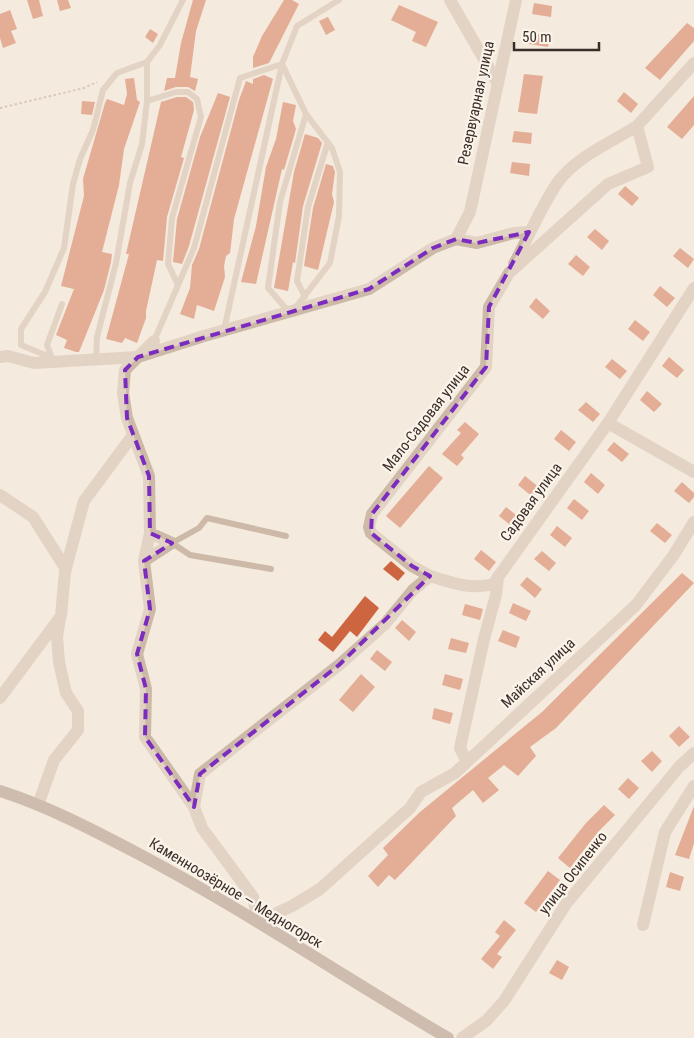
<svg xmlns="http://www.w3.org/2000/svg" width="694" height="1038" font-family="'Roboto Condensed',sans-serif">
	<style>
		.building { fill: #ce6541 }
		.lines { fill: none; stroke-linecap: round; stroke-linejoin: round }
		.path { stroke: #b9a392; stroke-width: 2; stroke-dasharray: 2.5 2.5; stroke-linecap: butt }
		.lane { stroke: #cdb9a8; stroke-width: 6 }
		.street { stroke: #cdb9a8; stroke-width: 12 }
		.secondary { stroke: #a18879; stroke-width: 12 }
		.marked { fill: none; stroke: #7b2cbf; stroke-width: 4; stroke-dasharray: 10 6; stroke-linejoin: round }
		.labels { text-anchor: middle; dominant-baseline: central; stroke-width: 4.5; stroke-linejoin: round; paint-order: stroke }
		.street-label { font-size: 15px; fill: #3a2e29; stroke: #fbf4ea }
	</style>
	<rect width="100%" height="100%" fill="#f4eadd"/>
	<path class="building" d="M27 0H39L43 16 33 19Z
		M57 0H68L71 8 60 11Z
		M193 0H206L196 31 190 77 198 79 195 91 188 87H176L164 91 167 78H175L181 43Z
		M284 0H292L299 4 269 63 253 68V57L262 36Z
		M534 3 552 6 551 17 532 14Z
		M399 5 438 22 426 47 412 41 416 32 391 20Z
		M10 10 17 29 11 31 16 43 3 48 0 38V14Z
		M328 17 335 30 326 35 319 21Z
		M687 23 694 28V41L660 80 645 68Z
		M150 29 158 34 153 43 145 37Z
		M531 33 550 36 548 47 529 44Z
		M524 74 543 76 537 114 518 112Z
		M264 75 273 79 234 219 230 253 226 256 224 266 225 277 214 311 197 305 194 319 180 314 190 288 192 265 199 249 239 100 246 81 253 84V79Z
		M134 78 137 100 140 102 124 149 119 185 102 252 112 254 111 262 104 290 79 352H76L64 348 67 340 56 335 74 289 61 286 84 196 83 179 105 103 107 99 124 105 127 94 125 79Z
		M624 92 638 104 631 113 617 101Z
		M218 93 230 97 189 246 182 264 173 262 177 219 200 137Z
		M694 96V125L682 139 667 127Z
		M177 97H186L193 102 194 110 181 157 184 158 167 217 163 261 157 260 146 311V318L137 343 125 338 122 343 106 339 129 254H126L161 102Z
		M82 101 95 102 92 115 81 114Z
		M283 102 296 105 293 121 296 129 284 170 282 169 256 284 241 282 256 226 266 167 276 139Z
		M514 131 532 133 531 144 512 142Z
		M305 134 318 138 322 143 303 206 295 263 293 262 288 291 274 288 294 172Z
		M512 162 530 164 529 176 510 173Z
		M326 164 333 166 335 172 332 194 334 202 318 270 304 266 313 208Z
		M625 186 639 198 632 206 618 194Z
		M595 229 609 241 602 250 587 237Z
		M680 248 694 259 688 268 673 256Z
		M576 255 590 267 583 276 568 264Z
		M660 286 675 298 667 307 653 295Z
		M536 298 550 311 543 319 529 307Z
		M635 320 650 332 643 341 628 329Z
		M669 357 684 370 677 378 662 366Z
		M612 359 627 371 620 379 605 367Z
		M647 391 662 404 654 412 640 400Z
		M586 402 600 414 593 422 578 410Z
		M465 422 479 434 461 455 464 458 457 466 442 454 461 433 457 430Z
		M561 430 576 442 569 451 554 439Z
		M614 442 629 454 622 462 607 450Z
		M429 466 443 478 400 528 386 516Z
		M591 473 605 485 598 494 584 482Z
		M525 476 540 488 533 497 518 485Z
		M682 482 694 493V497L689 503 674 491Z
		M574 499 589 511 582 520 567 508Z
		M506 507 521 519 514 528 499 516Z
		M657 523 672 535 665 543 650 531Z
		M557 526 572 538 565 547 550 535Z
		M481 550 496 562 489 571 474 559Z
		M542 551 556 563 549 571 534 559Z
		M391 561 405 573 398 581 383 569Z
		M682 573 694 583 556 728 530 747 536 756 518 776 504 765 488 778 499 790 483 803 473 790 452 808 456 816 395 880 389 875 378 887 368 876 388 855 383 848 420 812 542 712Z
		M527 577 542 589 535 598 520 585Z
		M365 596 379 608 357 637 350 631 333 652 318 640 325 631 332 637Z
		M513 603 531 611 526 621 509 613Z
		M465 604 483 609 480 620 462 615Z
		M402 620 416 632 409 641 395 628Z
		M503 630 520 637 516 648 498 641Z
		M451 638 469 643 466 653 448 649Z
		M377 650 392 662 385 671 370 659Z
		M361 674 375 687 353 712 339 700Z
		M445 674 463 679 460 690 442 685Z
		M434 708 453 713 450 724 432 719Z
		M679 726 690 737 679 747 669 736Z
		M652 751 662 761 652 772 641 761Z
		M628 778 639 788 629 799 618 789Z
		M604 805 615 815 598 832 570 868 558 858 586 823Z
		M694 806V843L689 859 675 855Z
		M548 871 560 880 536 912 524 903Z
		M670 872 684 877 680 891 666 887Z
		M504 920 516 930 497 954 502 957 493 969 481 959 500 936 495 932Z
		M557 960 569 967 562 980 549 973Z"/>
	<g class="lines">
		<path class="path" d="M0 108 84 88 97 82"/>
		<path class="lane" d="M178 285 168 264 172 218 201 117 197 99 188 92H176L147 101V62L160 45 183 0
			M305 297 297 281 308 207 328 142
			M289 312 268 288 280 202 306 114
			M224 330 282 64 306 114 332 148 340 172 339 216 330 263 296 307
			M154 341 194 248 240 78 282 64 297 26 339 0
			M50 357 21 345V329L45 292 64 248 73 184 80 159 93 130 103 90 117 73 147 62
			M52 358 47 345 62 304
			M96 360 97 337 116 263 130 183 142 144 147 101
			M271 569 190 555 172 543 199 528 207 518 286 536"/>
		<path class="street" d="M450 0 497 82
			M694 63 637 126 648 167 608 184 509 273 489 307 486 367 372 514 369 527 371 533 412 566 430 576 413 590 385 624 339 665 200 774 194 807 202 828 253 897 258 922 292 906 320 889 410 808 421 792 455 773 636 605 673 556 694 522
			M456 239 470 212 516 0
			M514 264C529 237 540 208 558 182 576 157 612 142 637 126
			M0 357 8 356 34 363 138 357 154 341
			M608 423 694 472
			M0 495 33 517 66 569
			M144 561 172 543 150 533
			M430 576C452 583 471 590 494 584L498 577
			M0 698 61 616 65 572 84 501 133 435
			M466 760 460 748 484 639 496 595 498 577 608 423 694 288
			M38 805 54 760 78 730V711L66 693 59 662 57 637 60 618
			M194 807 145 737 146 689 137 654 150 609 144 561 150 533 149 476 127 418 123 393 125 370 138 357 204 336 369 289 433 248 456 239 477 243 514 233 529 232
			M643 925 665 832 694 786
			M462 1038 486 1021 504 1001 566 904 679 767 694 753"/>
		<path class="secondary" d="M0 791C47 806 91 829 135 852 242 908 343 977 448 1038"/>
	</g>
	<path d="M0 0H694V1038H0ZM529 232 489 307 486 367 372 514 371 533 412 566 430 576 339 665 200 774 194 807 145 737 146 689 137 654 150 609 144 561 172 543 150 533 149 476 127 418 125 370 138 357 369 289 433 248 456 239 477 243Z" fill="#f4eadd" fill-opacity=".55" fill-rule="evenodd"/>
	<path class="marked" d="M529 232 489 307 486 367 372 514 371 533 412 566 430 576 339 665 200 774 194 807 145 737 146 689 137 654 150 609 144 561 172 543 150 533 149 476 127 418 125 370 138 357 369 289 433 248 456 239 477 243Z"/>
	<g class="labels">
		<g class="street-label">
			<text transform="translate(476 103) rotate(-78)">Резервуарная улица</text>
			<text transform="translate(426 418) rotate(-52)">Мало-Садовая улица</text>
			<text transform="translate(531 502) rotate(-54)">Садовая улица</text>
			<text transform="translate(538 673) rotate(-43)">Майская улица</text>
			<text transform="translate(573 873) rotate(-52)">улица Осипенко</text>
			<text transform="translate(236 893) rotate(31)">Каменноозёрное — Медногорск</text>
		</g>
	</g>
	<path d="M514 42v8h85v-8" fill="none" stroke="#3a2e29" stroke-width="2.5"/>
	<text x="522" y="42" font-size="15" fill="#3a2e29" stroke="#fbf4ea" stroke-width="4" paint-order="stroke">50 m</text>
</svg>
